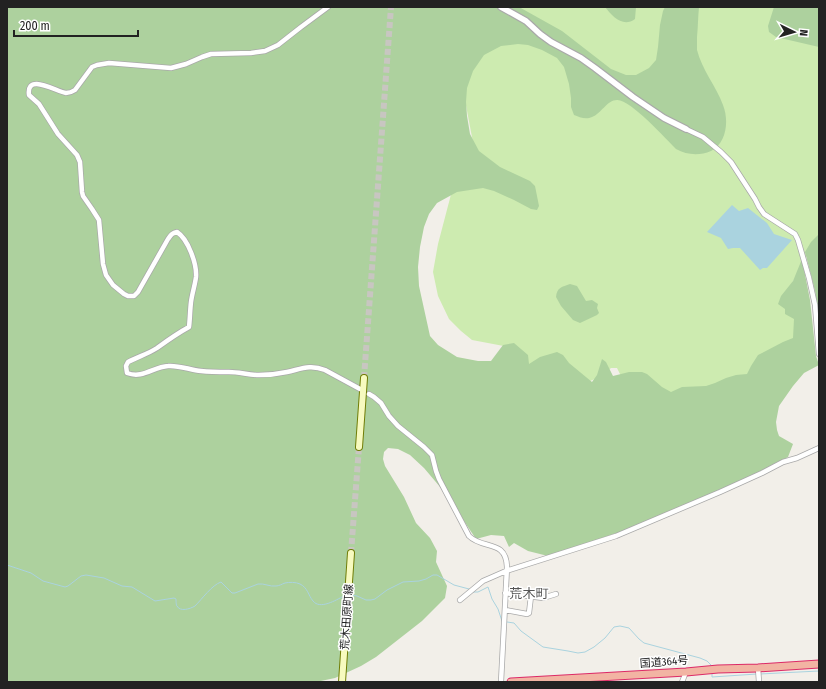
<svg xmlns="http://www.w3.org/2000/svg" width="826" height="689" font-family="'Fira Sans Condensed','Noto Sans JP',sans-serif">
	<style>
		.grass { fill: #cdebb0 }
		.forest { fill: #add19e }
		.water { fill: #aad3df }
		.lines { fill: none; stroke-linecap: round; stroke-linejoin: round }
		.stream { stroke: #aad3df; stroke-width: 1 }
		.secondary-tunnel { stroke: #c8c6c1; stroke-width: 6; stroke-dasharray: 6 3; stroke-linecap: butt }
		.minor-casing { stroke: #a9a9a9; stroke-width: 6 }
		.tertiary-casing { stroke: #a9a9a9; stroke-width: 8 }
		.secondary-casing { stroke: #707d05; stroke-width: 8 }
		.trunk-casing { stroke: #dc2a67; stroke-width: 9 }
		.minor { stroke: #fff; stroke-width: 4.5 }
		.tertiary { stroke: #fff; stroke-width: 5.5 }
		.secondary { stroke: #f7fabf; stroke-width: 6 }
		.trunk { stroke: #f2b4a3; stroke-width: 7 }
		.labels { text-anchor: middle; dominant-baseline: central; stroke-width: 3; stroke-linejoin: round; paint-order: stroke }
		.street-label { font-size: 11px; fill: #222; stroke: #fff }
		.quarter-label { font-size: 13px; fill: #555; stroke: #fff }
	</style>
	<rect width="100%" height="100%" fill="#f2efe9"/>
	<path class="grass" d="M444 7H819V236L814 242 791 285 796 314 797 338 753 378 679 397 624 382 617 368H611L602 376 590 381 533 372 509 347 472 340 461 331 449 319 438 296 433 272 438 244 454 183 475 153 461 79Z"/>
	<path class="forest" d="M7 7H519L562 31 611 69 626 75H636L649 68 656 60 658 47 660 25 663 11 665 7H699C698 17 698 27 697 37 697 41 697 46 697 50 702 70 716 86 723 105 729 120 727 143 711 151 699 156 687 155 676 149 666 139 630 99 617 100 607 100 601 114 592 117 586 120 579 117 574 115L571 107V98L569 84 564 67 557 58 542 50 528 45 518 44 501 46 484 55 473 71 467 88 466 102 467 116 470 134 479 151 500 167 530 181 535 186 539 206 537 210 531 209 514 200 494 191 483 188 457 192 437 203 429 214 424 227 420 247 418 267 419 286 430 336 438 345 457 357 478 361H491L503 345 514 343 528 355 529 364 540 357 557 352 563 355 569 363 592 382 597 375 602 359 606 362 613 376 629 372H642L647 374 662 387 671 392 682 387 706 386 715 383 726 378 736 375 747 374 751 366 758 355 783 342 793 338 794 319 785 314V309L778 304 781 296 793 281 802 259 810 300 816 356 819 365 804 373 793 386 779 406 776 422 777 430 779 436 793 444 788 457 753 476 739 481 729 487 626 530 548 556 528 551 514 543 509 547 504 536 491 535 476 539 446 494 424 468 410 455 398 449 388 448 384 452 383 459 385 466 404 497 416 523 430 538 437 551 436 562 447 586 445 598 422 621 376 657 361 666 335 678 316 682H7Z
		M605 7H636L635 19C623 28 612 16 605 7Z
		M774 7H819V47L776 37 769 32 768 26Z
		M819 234V321L815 291 805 252 811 242Z
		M570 284 577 286 586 301 592 300 598 304 597 308 599 313 597 315 580 323 573 320 561 306 556 297C557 287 562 287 570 284Z"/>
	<path class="water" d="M732 205 739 211 748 208 767 223 774 234 792 240 767 268H763L760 270 740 248H733L728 249 721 238 707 232Z"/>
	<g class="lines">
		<path class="stream" d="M7 565 31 573 43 581 65 587 68 586 81 576 86 575 104 578 122 586 132 587 155 601 174 598 176 599C176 599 176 606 177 606 180 612 190 609 195 606 202 599 212 585 221 582L232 593H235L258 584C264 583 270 587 276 586 279 586 282 584 285 583 289 582 296 582 300 584 308 588 308 595 313 601 320 610 336 600 344 596L346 595
			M473 592H478L488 587 492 599 498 609 502 621
			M351 595 357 596 366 600H371L375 599 387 590 403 582 419 581 426 579 433 575H437L454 585 469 589
			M507 622 514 623 521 631 543 647 568 651 578 653 585 652 594 647 605 638 614 627 620 626 629 628 639 639 644 643 700 658 707 661 711 665
			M712 674V677L757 674
			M760 674 819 671"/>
		<path class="secondary-tunnel" d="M364 378 391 7
			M351 553 359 447"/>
		<g class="minor-casing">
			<path id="minor" d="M328 7 301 27 278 45 265 51 251 53 211 54 202 57 186 64 171 68 109 63 97 65 92 67 75 90C72 92 70 93 66 93 57 92 26 72 29 95L39 104 58 134 77 155 80 162 82 192 83 196 92 209 99 220 103 264 106 275 113 285 124 294 128 296H134L138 292 168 239C171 235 172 233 177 232 188 239 197 264 196 277 195 285 192 294 191 302 190 310 190 319 189 327 178 333 168 340 157 348 148 354 137 357 128 362L126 366 127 373C143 379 153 367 168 366 179 365 190 370 201 371 210 372 220 372 229 372 239 372 249 375 259 375 268 375 278 374 287 372 301 369 310 364 325 370L360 389
				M686 129 703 137 721 152 731 162 755 199 759 207 764 214 795 234 798 240 809 278 815 305 819 354
				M369 394 374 397 381 403 389 416 398 426 424 447 432 455 436 471 439 479 469 536C483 550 506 539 507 567L501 682
				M505 593 543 598 556 594
				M460 600 483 581 490 578 506 571 616 536 720 492 762 473 783 462 797 458 819 448
				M505 610 527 614 529 613 531 596
				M758 668 759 682
				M682 682 686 672"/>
		</g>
		<g class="tertiary-casing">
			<path id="tertiary" d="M501 7 526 21 540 34 551 42 581 58 595 68 633 97 664 118 686 129"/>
		</g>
		<g class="secondary-casing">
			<path id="secondary" d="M359 447 364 378
				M342 682 351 553"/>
		</g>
		<g class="trunk-casing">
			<path id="trunk" d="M511 682 686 672 718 669 758 668 819 664"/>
		</g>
		<use href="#minor" class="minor"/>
		<use href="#tertiary" class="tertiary"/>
		<use href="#secondary" class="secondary"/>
		<use href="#trunk" class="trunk"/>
	</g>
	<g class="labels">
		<g class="street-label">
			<text transform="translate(347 617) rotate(-86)">荒木田原町線</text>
			<text transform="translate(664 662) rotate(-4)">国道364号</text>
		</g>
		<g class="quarter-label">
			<text x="529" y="593">荒木町</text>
		</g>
	</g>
	<rect width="826" height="689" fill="none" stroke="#222222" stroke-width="16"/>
	<g transform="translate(794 32) rotate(95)" stroke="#ffffff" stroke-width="3" paint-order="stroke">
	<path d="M0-3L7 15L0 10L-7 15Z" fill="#222222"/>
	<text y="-6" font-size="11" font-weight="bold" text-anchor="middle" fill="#222222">N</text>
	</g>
	<path d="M14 30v6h124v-6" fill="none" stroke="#222222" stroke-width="2"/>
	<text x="20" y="30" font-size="12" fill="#222222" stroke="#ffffff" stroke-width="3" paint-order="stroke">200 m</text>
</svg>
